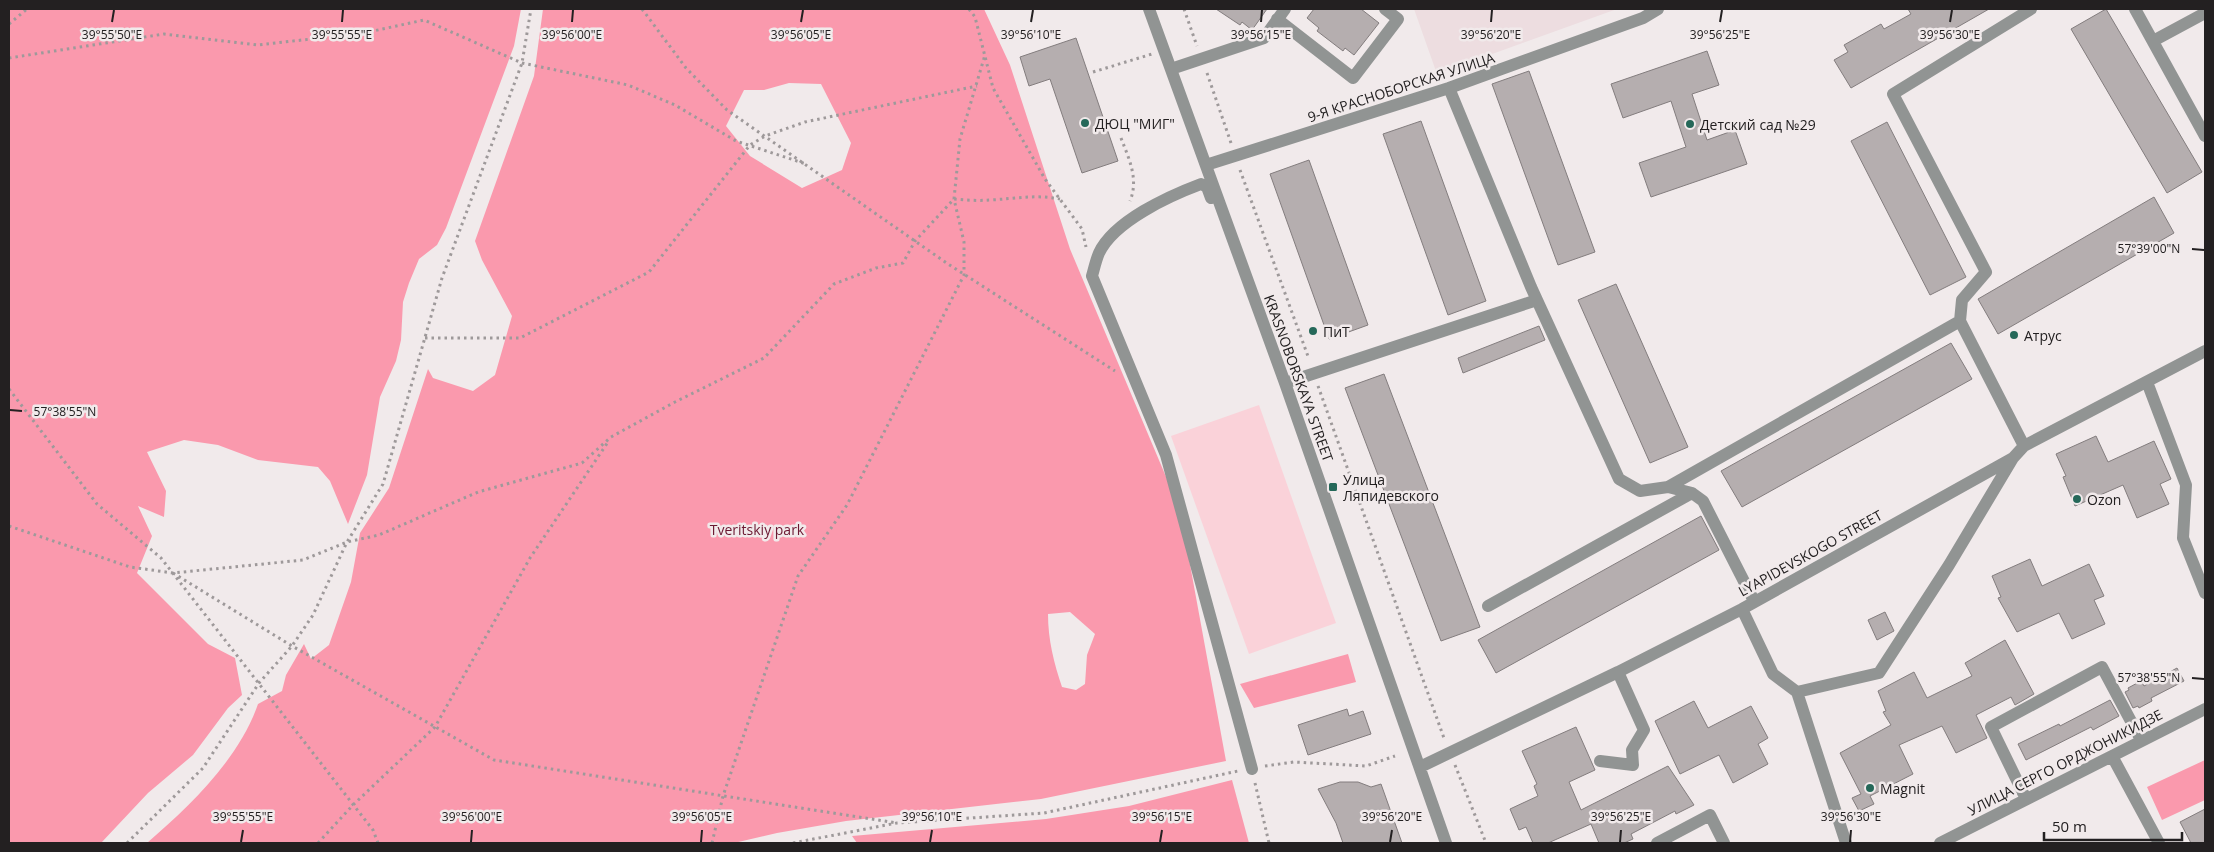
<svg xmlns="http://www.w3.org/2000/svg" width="2214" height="852" font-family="'Open Sans',sans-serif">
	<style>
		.built { fill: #eddde0 }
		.green { fill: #fad2d9 }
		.forest { fill: #fa99ad; fill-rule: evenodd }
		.building { fill: #b5aeaf; stroke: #837d7e }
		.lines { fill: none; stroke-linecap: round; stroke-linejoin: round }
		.path { stroke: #9e999a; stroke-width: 3; stroke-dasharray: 2.5 4; stroke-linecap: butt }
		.minor { stroke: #919493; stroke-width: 12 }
		.ticks { fill: none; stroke: #232021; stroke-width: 2 }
		.poi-dot { fill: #256859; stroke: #f1eaeb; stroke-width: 2 }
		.labels { text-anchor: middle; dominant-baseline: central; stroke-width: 5; stroke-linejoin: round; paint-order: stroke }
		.street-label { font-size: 14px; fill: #232021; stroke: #f1eaeb }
		.poi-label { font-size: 14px; fill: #232021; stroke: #f1eaeb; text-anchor: start }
		.park-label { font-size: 14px; fill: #6c1832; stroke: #f1eaeb }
		.ticks-label { font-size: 12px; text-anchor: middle; fill: #232021; stroke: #f1eaeb; stroke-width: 5; stroke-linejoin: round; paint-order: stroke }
	</style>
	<rect width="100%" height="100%" fill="#f1eaeb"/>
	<path class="built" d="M1414 9H1617L1437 74Z"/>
	<path class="green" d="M1259 405 1336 623 1249 654 1171 436Z"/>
	<path class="forest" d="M9 9H521L514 46 446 228 437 245 419 259 409 283 403 302 401 340 396 361 380 397 367 475 348 524 330 481 318 467 258 460 218 445 184 440 147 452 166 491 164 517 138 506 152 536 137 573 208 644 235 658 242 695 228 708 193 755 148 793 101 843H9Z
		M543 9H984L1010 65 1070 249 1180 510 1226 761 1041 799 846 821 777 833 734 843H147C190 806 239 759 258 704L282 691 286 675 304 644 311 659 329 645 351 582 360 533 389 488 428 369 433 378 473 391 495 375 512 316 482 260 475 241 534 76ZM789 83 821 84 851 143 842 170 802 188 750 156 726 126 744 90H764ZM1070 612 1095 634 1087 655 1085 684 1076 690 1062 687C1054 663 1048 640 1048 614Z
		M1348 654 1356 682 1254 708 1240 684Z
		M2205 760V800L2162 820 2147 787Z
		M1232 780 1249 843H857L852 836 1046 819 1129 806Z"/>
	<path class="building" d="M1216 9H1267L1252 30 1242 22 1240 25Z
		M1314 9H1361L1379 23 1354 55 1345 48 1343 51 1317 31 1319 28 1307 18Z
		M1908 9H1989L1851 88 1834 60 1848 52 1844 45 1881 24 1884 29 1911 14Z
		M2106 9 2202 172 2167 193 2071 29Z
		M1076 38 1118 161 1082 173 1050 79 1029 86 1020 57Z
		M1707 51 1719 85 1692 94 1707 140 1735 130 1747 164 1651 197 1639 163 1686 147 1671 101 1623 118 1611 84Z
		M1529 71 1595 252 1558 265 1492 84Z
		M1421 121 1486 301 1448 315 1383 134Z
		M1887 122 1966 277 1930 295 1851 141Z
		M1309 160 1368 325 1329 339 1270 174Z
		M2154 197 2174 233 1998 334 1978 299Z
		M1616 284 1688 447 1650 463 1578 300Z
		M1539 326 1545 340 1463 373 1458 358Z
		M1951 343 1972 379 1742 507 1721 471Z
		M1384 374 1480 627 1441 641 1345 388Z
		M2096 436 2108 462 2154 441 2171 479 2160 484 2169 504 2137 518 2123 485 2075 506 2063 477 2066 476 2056 454Z
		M1701 516 1719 550 1496 673 1478 640Z
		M2030 559 2042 586 2089 564 2104 596 2094 600 2105 624 2072 639 2059 613 2017 632 1998 598 2001 597 1992 576Z
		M1885 612 1894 631 1877 640 1868 620Z
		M2005 640 2034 694 2015 705 2011 697 1976 715 1987 738 1956 753 1942 726 1899 745 1913 774 1870 796 1874 804 1859 811 1852 798 1861 794 1840 753 1891 725 1883 712 1886 711 1878 691 1914 672 1927 698 1972 676 1965 663Z
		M2177 668 2184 681 2151 698 2152 701 2139 708 2138 706 2133 708 2125 692 2129 690 2128 688 2141 681 2144 686Z
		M2110 700 2119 716 2093 730 2091 727 2026 760 2018 744 2059 724 2060 726Z
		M1694 701 1708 728 1751 706 1768 738 1758 744 1768 764 1733 783 1719 755 1680 774 1655 721Z
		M1347 709 1349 716 1363 711 1371 734 1308 755 1298 725Z
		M1576 727 1595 770 1569 782 1581 810 1668 766 1694 805 1676 814 1675 811 1631 834 1633 839 1624 843H1599L1591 824 1548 843H1533L1526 827 1519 830 1510 809 1538 796 1534 786 1537 784 1522 751Z
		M1340 782H1358L1371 787 1381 784 1402 843H1343L1336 823 1318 789Z
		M2205 809V843H2191L2180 822Z"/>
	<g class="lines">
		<path class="path" d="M642 9 686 68 727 110 948 264 1115 371
			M969 9 975 17 993 88 1045 179 1082 229 1086 247
			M1184 9 1197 46
			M9 24 27 9
			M9 58 164 34 258 45 364 33 424 20 522 63 628 85 675 105 736 141 806 164
			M1093 72 1152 54
			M1207 73 1231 143
			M1121 138C1129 159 1139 179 1130 201
			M1240 170 1309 359
			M425 338H520L649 272 750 145 765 136 805 122 977 86
			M1318 386 1445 741
			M9 389 97 504 161 558 373 830 378 843
			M9 526 130 567 173 573 303 560 347 542 379 535 478 492 582 463 611 437 675 402 764 358 834 284 876 268 903 263 915 241 954 199C966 200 978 201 989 200 1015 199 1034 194 1060 199
			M173 573 292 646 494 760 897 823
			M1455 765 1486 843
			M1265 766 1294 762 1366 766 1395 756
			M1255 783 1269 843
			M127 843 203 768 259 683 292 646 313 615 347 542 383 484 442 278 522 63 531 9
			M318 843 353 805 435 727 530 558 608 442
			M712 843 723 796 798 576 847 505 964 275V242L954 199 960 139 985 55
			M793 843 897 823 1044 813 1238 771"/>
		<path class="minor" d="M1149 9 1285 383 1446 843
			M2135 9 2205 136
			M1277 19 1353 78 1398 19 1385 9
			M2153 41 2205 13
			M1171 69 1264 38 1285 9
			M1449 88 1531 287 1619 479 1640 491 1668 487 1692 493 1703 501 1754 601
			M1206 165 1449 88 1643 18 1658 9
			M1211 198 1207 187 1201 184C1169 196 1114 221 1099 253 1096 260 1094 269 1092 276L1166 455 1252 769
			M2147 382 2186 485 2183 538 2205 593
			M1285 383 1537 300
			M2024 446 1960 321 1962 300 1986 272 1893 94 2031 9
			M1668 487 1960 321
			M1488 606 1692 493
			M1742 609 1773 674 1797 692 1846 843
			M1797 692 1879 673 1949 565 2013 458
			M2112 756 2159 843
			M1600 761 1633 765 1632 750 1644 730 1618 672
			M1420 767 1618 672 1742 609 2013 458 2024 446 2205 351
			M2026 799 1991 727 2102 667 2141 740
			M1657 843 1710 815 1724 843
			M1940 843 2205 709"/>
	</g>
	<path class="ticks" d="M112 22 114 10M342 22 343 10M572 22 573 10M801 22 803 10M1031 22 1033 10M1261 22 1262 10M1491 22 1492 10M1720 22 1722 10M1950 22 1952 10M2192 249 2204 250M10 410 22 411M2192 678 2204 679M241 842 243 830M471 842 472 830M701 842 702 830M930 842 932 830M1160 842 1162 830M1390 842 1392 830M1620 842 1621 830M1850 842 1851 830"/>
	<g class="poi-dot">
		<circle cx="1085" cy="123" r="5"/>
		<circle cx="1690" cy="124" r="5"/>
		<circle cx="1313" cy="331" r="5"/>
		<circle cx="2014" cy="335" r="5"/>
		<rect x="1328" y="482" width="10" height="10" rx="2.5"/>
		<circle cx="2077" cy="499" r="5"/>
		<circle cx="1870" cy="788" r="5"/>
	</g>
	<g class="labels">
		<g class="street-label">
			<text transform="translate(1401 87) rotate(-18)">9-Я КРАСНОБОРСКАЯ УЛИЦА</text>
			<text transform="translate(1299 378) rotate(70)">KRASNOBORSKAYA STREET</text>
			<text transform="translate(1810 553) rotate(-29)">LYAPIDEVSKOGO STREET</text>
			<text transform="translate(2065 762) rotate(-27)">УЛИЦА СЕРГО ОРДЖОНИКИДЗЕ</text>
		</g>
		<g class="poi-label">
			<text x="1095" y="123">ДЮЦ "МИГ"</text>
			<text x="1700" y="124">Детский сад №29</text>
			<text x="1323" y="331">ПиТ</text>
			<text x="2024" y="335">Атрус</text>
			<text x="1343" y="479">Улица<tspan x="1343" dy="16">Ляпидевского</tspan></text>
			<text x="2087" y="499">Ozon</text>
			<text x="1880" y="788">Magnit</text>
		</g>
		<g class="park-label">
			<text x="757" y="529">Tveritskiy park</text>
		</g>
	</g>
	<g class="ticks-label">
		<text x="112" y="39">39°55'50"E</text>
		<text x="342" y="39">39°55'55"E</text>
		<text x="572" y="39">39°56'00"E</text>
		<text x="801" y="39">39°56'05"E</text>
		<text x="1031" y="39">39°56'10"E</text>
		<text x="1261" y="39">39°56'15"E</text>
		<text x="1491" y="39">39°56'20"E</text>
		<text x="1720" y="39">39°56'25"E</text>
		<text x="1950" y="39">39°56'30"E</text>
		<text x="2149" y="253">57°39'00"N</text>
		<text x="65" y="416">57°38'55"N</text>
		<text x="2149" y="682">57°38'55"N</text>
		<text x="243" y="821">39°55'55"E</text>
		<text x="472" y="821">39°56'00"E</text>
		<text x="702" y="821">39°56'05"E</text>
		<text x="932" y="821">39°56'10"E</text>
		<text x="1162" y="821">39°56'15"E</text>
		<text x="1392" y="821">39°56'20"E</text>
		<text x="1621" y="821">39°56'25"E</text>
		<text x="1851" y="821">39°56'30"E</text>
	</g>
	<rect width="2214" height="852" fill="none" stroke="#232021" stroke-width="20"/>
	<path d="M2044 832v8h138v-8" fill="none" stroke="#232021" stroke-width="2.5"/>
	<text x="2052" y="832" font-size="15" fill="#232021" stroke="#f1eaeb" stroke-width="4" paint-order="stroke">50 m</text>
</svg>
